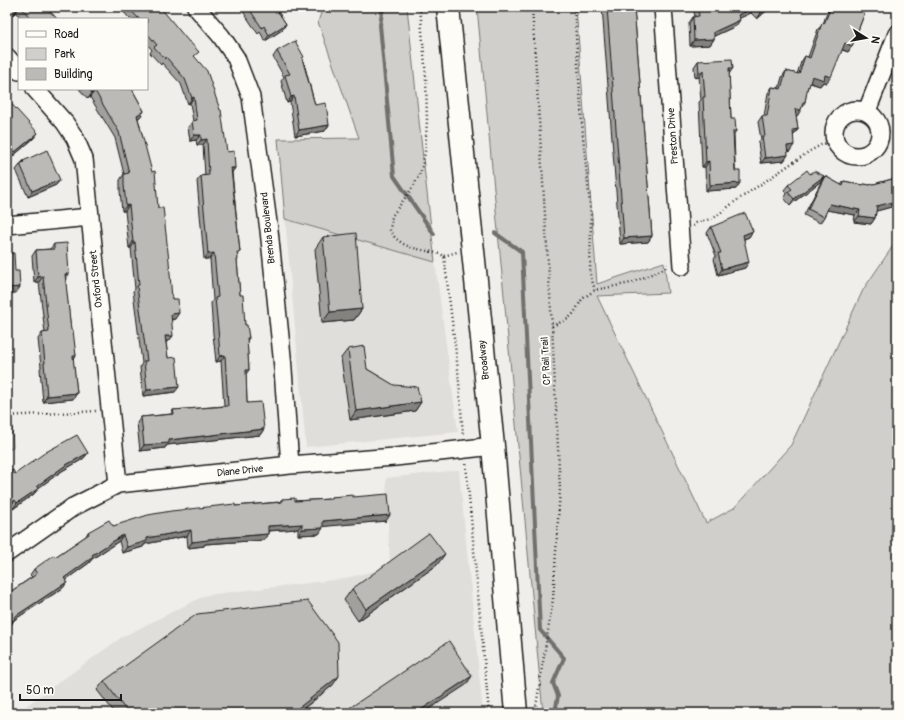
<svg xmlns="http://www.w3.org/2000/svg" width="904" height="720" font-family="Pangolin,sans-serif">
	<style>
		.built { fill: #e0deda }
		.green { fill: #d0cfcc; stroke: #767674 }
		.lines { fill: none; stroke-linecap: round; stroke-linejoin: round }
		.stream { stroke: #706f6d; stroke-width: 4 }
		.minor-casing { stroke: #1c1c1c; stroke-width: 20 }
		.major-casing { stroke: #1c1c1c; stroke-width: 25 }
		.path { stroke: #1c1c1c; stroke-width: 2.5; stroke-dasharray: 1 3; stroke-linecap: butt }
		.minor { stroke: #fdfcf7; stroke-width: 17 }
		.major { stroke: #fdfcf7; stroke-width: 22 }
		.wall { fill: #a1a09d; stroke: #1c1c1c }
		.shaded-wall { fill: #83827f; stroke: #1c1c1c }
		.building { fill: #bbbab6; stroke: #1c1c1c }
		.labels { text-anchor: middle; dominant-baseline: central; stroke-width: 4; stroke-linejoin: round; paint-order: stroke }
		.street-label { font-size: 10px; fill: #1c1c1c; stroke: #fdfcf7 }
	</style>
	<rect width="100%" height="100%" fill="#f0eeea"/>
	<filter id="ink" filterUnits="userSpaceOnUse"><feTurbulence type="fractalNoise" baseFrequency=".025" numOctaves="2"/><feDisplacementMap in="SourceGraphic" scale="8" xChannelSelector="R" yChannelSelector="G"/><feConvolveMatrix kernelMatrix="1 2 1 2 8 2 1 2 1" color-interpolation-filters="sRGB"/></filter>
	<g filter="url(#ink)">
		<path class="built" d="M285 219 435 262 458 432 306 447Z
			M459 470 483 713H16L122 637 206 595 342 579 390 567 386 478Z"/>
		<path class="green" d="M323 7H407L422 149 435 262 285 219 278 139 359 138 318 22Z
			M477 7H576L597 284 664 262 668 293 597 296 706 523 734 508 791 445 863 290 897 240V704H894L887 713H543Z
			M7 327 13 447 7 451Z"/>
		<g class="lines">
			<path class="stream" d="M383 7 380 25 394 176 434 234
				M495 233 522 252 540 630 564 658 553 683 558 696 555 713"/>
			<g class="minor-casing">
				<path id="minor" d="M196 7 221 36 236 58 251 97 269 230 282 356 290 465
					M663 7 682 266
					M7 57 19 71
					M35 89 65 123 75 138 84 159 118 484
					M834 133a23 23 0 1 1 46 0a23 23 0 1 1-46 0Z
					M867 111 897 34
					M7 225 90 217
					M7 553 73 507 118 484 290 465 395 457 493 446"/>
			</g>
			<g class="major-casing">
				<path id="major" d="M448 7 493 446 516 713"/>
			</g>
			<path class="path" d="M420 7 426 77 427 121 425 153 421 171 413 187 392 216 390 230C392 234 395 238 398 240 410 251 430 249 444 256L458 370 463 435
				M532 7 552 326 560 489 553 599 535 713
				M574 7 583 136 591 216 590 274 595 290
				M693 226 696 223 714 218 733 203 810 151 821 145 835 140
				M444 256 457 252
				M552 326 568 319 574 313 582 299 595 290 631 283 665 268 667 264
				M7 416 96 411
				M466 464 489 713"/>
			<use href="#minor" class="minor"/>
			<use href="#major" class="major"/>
		</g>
		<path class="wall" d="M7 7H46L57 19H22L16 12 13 15 7 8Z
			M119 7H160L195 58 227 152 235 168 232 172 240 252 238 256 237 261 240 295 245 325 249 338 247 341 249 370 246 374 247 403 264 429 260 435 167 445 165 448 140 451 137 423 141 417 171 414 173 410 224 406 221 361 216 362 213 334 211 303 213 300 210 259H204L197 181 201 176 205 175 203 145H197L196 140 190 141 188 127 193 121 190 103 188 104 181 84 162 63 161 65 150 53 152 50 147 44V19H130Z
			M240 7H275L286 24 282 30 265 41 260 32 258 34Z
			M602 7H634L652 236 648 242 620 244Z
			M697 7H771L757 19 751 13 739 18 736 26 714 36V39L710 45 690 46 689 23 693 17H695L694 11Z
			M829 7H867L852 46 848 52 842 50 826 83 823 82 820 86 810 83 807 89 805 102 797 116 796 115 798 129 794 135H793L790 151 788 152 784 161 761 163 758 142 761 139 758 122 762 116H764L768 93 772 87 779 88 782 77 786 71 797 74 801 62 805 56 808 57 818 29 823 24Z
			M277 51 303 59 315 105 325 131 295 136 290 102 287 103 281 81 284 77 273 57Z
			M698 61 733 68 729 73 731 119 736 131 734 134 736 189 706 191 705 167H702L699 102 701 100 699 77 695 78 694 67Z
			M79 89H132L144 111 140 117 138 118 158 208 175 319 171 320 169 341 166 342 168 358 175 392 143 396 140 367 142 363 133 291 135 289 131 248H129L125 211H122L120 191V180L124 174 115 138 90 97 88 99Z
			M7 99 34 138 11 158 7 153Z
			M23 161 60 180 56 185 28 197 16 170Z
			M810 174 824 176 820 182 790 205 784 198 787 194 784 190 788 185Z
			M895 174H897L895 206 876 211 875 218 871 224 854 222 855 215 827 210 824 217 820 223 804 215 821 182 825 176 841 185 844 181 863 185 864 184 870 185 892 179Z
			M711 227 753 231 749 237 744 239 745 268 718 275 714 259 716 256 707 233Z
			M323 237 362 309 354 320 322 323 315 249Z
			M54 244 69 274 65 279 71 330 76 356 73 359 77 393 73 399 43 402 40 369 41 367 38 339 42 333H45L39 282H34L32 256 36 250 50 249Z
			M348 349 367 369 421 402 415 411 350 420 341 358Z
			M88 453 83 459 62 471 38 488 34 494 13 509 11 505 15 474Z
			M331 497H353L386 521 323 526 319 534 298 535V529L268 531V534L264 540 205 544 204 546 188 548 187 536 145 544 143 547 122 553 119 541 92 559 89 563 65 580 67 582 63 588 14 620 11 625 7 627V594L32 577 30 575 34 569 55 557 86 536 88 532 113 526 235 506 279 502 282 499 295 501 330 499Z
			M437 565 358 621 344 600 352 589Z
			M104 681 333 685 298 713H115L97 690Z"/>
		<path class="shaded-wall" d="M20 7 16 12 13 15 17 9Z
			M755 7 751 13 734 21 738 15Z
			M768 7H771L757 19 761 13Z
			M740 20 736 26 710 38 714 32Z
			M286 24 282 30 265 41 269 35Z
			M714 39 710 45 690 46 694 40Z
			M845 43 852 46 848 52 841 49Z
			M729 68H733L729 74Z
			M703 71 699 77 695 78 699 72Z
			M825 75 831 77 826 83 823 82 820 86 808 82 812 76Z
			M95 91 90 97 88 99 92 93Z
			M294 96 290 102 287 103 291 97Z
			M194 97 190 103 188 104 192 98Z
			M795 109 801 110 797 116 791 115Z
			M144 111 140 117 133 121 137 115Z
			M329 125 325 131 295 136 299 130Z
			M798 129 794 135H788L793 130Z
			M38 133 34 138 11 158 15 152Z
			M194 135H201L196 140 190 141Z
			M207 139 203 145H197L201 140Z
			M794 145 790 151 783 152 787 146Z
			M788 155 784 161 761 163 765 158Z
			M709 161 705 167H702L706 162Z
			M231 168H235L231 174Z
			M824 176 820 182 790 205 794 199Z
			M60 180 56 185 28 197 32 191Z
			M740 183 736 189 706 191 710 185Z
			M897 199V203L895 206 873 212 877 206Z
			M830 204 860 210 855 215 826 210Z
			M129 205 125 211H122L126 206Z
			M859 216 875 218 871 224 854 222Z
			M753 231 749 237 739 241 743 235Z
			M652 236 648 242 620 244 624 238Z
			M133 242H135L131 248H129Z
			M214 253 210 259H204L208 254Z
			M749 262 745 268 718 275 722 269Z
			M65 274H69L65 280Z
			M43 276 39 282H34L38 277Z
			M20 287 16 293 7 294V288Z
			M362 309 354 320 322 323 330 312Z
			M179 313 175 319 167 320 171 314Z
			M165 336H173L169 341 161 342Z
			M225 355 221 361 216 362 220 356Z
			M179 387 175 392 143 396 147 390Z
			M77 393 73 399 43 402 47 396Z
			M421 402 415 411 350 420 356 411Z
			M264 429 260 435 167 445 165 448 140 451 144 445 169 440Z
			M88 453 83 459 62 471 33 492 37 486 66 465Z
			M39 488 34 494 13 509 17 503Z
			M15 500 11 505 7 508V506Z
			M390 515 386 521 318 527 323 521Z
			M302 524 298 529 264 531 268 526Z
			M323 528 319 534 298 535 302 529Z
			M191 530 187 536 145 544 143 547 122 553 127 547 147 538Z
			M268 534 264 540 205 544 204 546 188 548 192 542 208 539Z
			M123 535 119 541 92 559 89 563 60 584 64 578 92 555Z
			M445 554 437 565 358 621 366 609Z
			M67 582 63 588 14 620 11 625 7 627V624L14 617Z
			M339 676 333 685 298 713H290Z
			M472 676 466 685 423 713H416Z"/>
		<path class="building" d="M21 7H46L57 19H31Z
			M128 7H160L189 42H190L199 52 194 56 207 71 220 110H221L227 152 234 151 235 168H231L240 252H237L238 260H237L240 295H243L245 325H247L249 338H247L249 370H246L247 403 261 402 264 429 169 440V443L144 445 141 417 174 414 173 410 228 406 225 355 220 356 218 328 215 298 218 297 214 253 208 254 201 176 209 175 207 139 201 140V135H194L192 121 197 120 194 97 192 98 185 79 166 57 165 59 154 47 157 45 147 33V19H139Z
			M248 7H275L286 24 269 35 264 26 262 28Z
			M607 7H634L652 236 624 238Z
			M698 7H755L738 15 740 20 714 32V39L694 40 693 17 699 16Z
			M755 7H768L761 13Z
			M831 7H867L852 46 845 43 831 77 825 75 824 80 812 76 809 87 808 86 805 102H803L801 110 795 109 798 129 793 130 794 145 787 146 788 155 765 158 762 136H765L762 116H767L772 87 781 89 786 71 799 74 805 56 810 58 822 23 824 24Z
			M295 41 304 57 302 58 315 105 326 103 329 125 299 130 294 96 291 97 285 75 290 74 277 51Z
			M732 59 733 68H729L731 119H735L736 131H733L735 171H740V183L710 185 709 161 706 162 703 97H705L703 71 699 72 698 61Z
			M88 89H132L144 111 137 115 152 172 155 171 158 208 163 207 169 261 172 299H178L179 313 171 314 173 336H165L168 358 176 357 179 387 147 390 144 361H147L137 286 139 285 135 242H133L129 205 126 206 124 185V174L129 173 119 132 95 91 92 93Z
			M7 99 38 133 15 152 7 142Z
			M47 150 60 180 32 191 20 164 24 162 23 161Z
			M807 170 810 174 814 171 824 176 794 199 788 192 792 189 788 185Z
			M895 174H897V201L877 206 875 218 859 216 860 210 830 204 824 217 808 209 825 176 843 186 844 181 863 185 864 184 870 185 896 178Z
			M745 213 753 231 743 235 749 262 722 269 718 253H721L711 227Z
			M356 233 362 309 330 312 323 237Z
			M67 243 69 274H65L71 330H73L76 356H73L77 393 47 396 44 363H45L42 333 49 332 43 276 38 277 36 250 54 249V244Z
			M14 253 15 271H19L20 287 7 288V254Z
			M364 346 367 369 394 385 417 387 421 402 356 411 348 349Z
			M77 435 88 453 66 465 37 486 39 488 17 503 15 500 7 506V474L13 470 15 474 46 452Z
			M388 494 390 515 323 521V528L302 529V524L268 526V534L208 539V540L192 542 191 530 147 538V541L127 547 123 535 92 555 93 557 64 578 67 582 14 617 15 619 7 624V594L37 574 34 569 54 555 55 557 89 534 88 532 109 520 113 526 148 515 171 511 235 504V506L282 502V499L295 498V501L331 499V497L353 495V497Z
			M429 533 445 554 366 609 352 589Z
			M308 601 338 642 339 676 301 706 290 713H128L104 681 197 614Z
			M449 641 472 676 416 713H342Z"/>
	</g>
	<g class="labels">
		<g class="street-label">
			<text transform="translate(673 136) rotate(-94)">Preston Drive</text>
			<text transform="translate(268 228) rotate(-96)">Brenda Boulevard</text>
			<text transform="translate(96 279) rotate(-96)">Oxford Street</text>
			<text transform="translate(484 360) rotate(-96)">Broadway</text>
			<text transform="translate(546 361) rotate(-93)">CP Rail Trail</text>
			<text transform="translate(240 471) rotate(-6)">Diane Drive</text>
		</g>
	</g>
	<rect width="904" height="720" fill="none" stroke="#fdfcf7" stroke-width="24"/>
	<rect x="12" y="12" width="880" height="696" fill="none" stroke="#1c1c1c" stroke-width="1.5" filter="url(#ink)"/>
	<rect x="18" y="18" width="130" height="72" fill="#fdfcf7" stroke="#a3a29f"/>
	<rect x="26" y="31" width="20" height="6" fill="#fdfcf7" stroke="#a3a29f"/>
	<text x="54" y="38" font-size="12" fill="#1c1c1c">Road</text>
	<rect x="26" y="48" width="20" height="12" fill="#d0cfcc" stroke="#a3a29f"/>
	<text x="54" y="58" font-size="12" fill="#1c1c1c">Park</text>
	<rect x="26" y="68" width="20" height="12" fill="#bbbab6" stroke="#a3a29f"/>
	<text x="54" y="78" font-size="12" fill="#1c1c1c">Building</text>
	<g transform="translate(866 38) rotate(101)" stroke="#fdfcf7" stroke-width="3" paint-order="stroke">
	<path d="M0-3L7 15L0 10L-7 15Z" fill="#1c1c1c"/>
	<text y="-6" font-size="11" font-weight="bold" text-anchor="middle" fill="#1c1c1c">N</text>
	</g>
	<path d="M20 694v6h101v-6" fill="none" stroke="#1c1c1c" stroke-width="2"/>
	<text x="26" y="694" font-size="12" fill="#1c1c1c" stroke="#fdfcf7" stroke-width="3" paint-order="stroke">50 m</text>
</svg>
